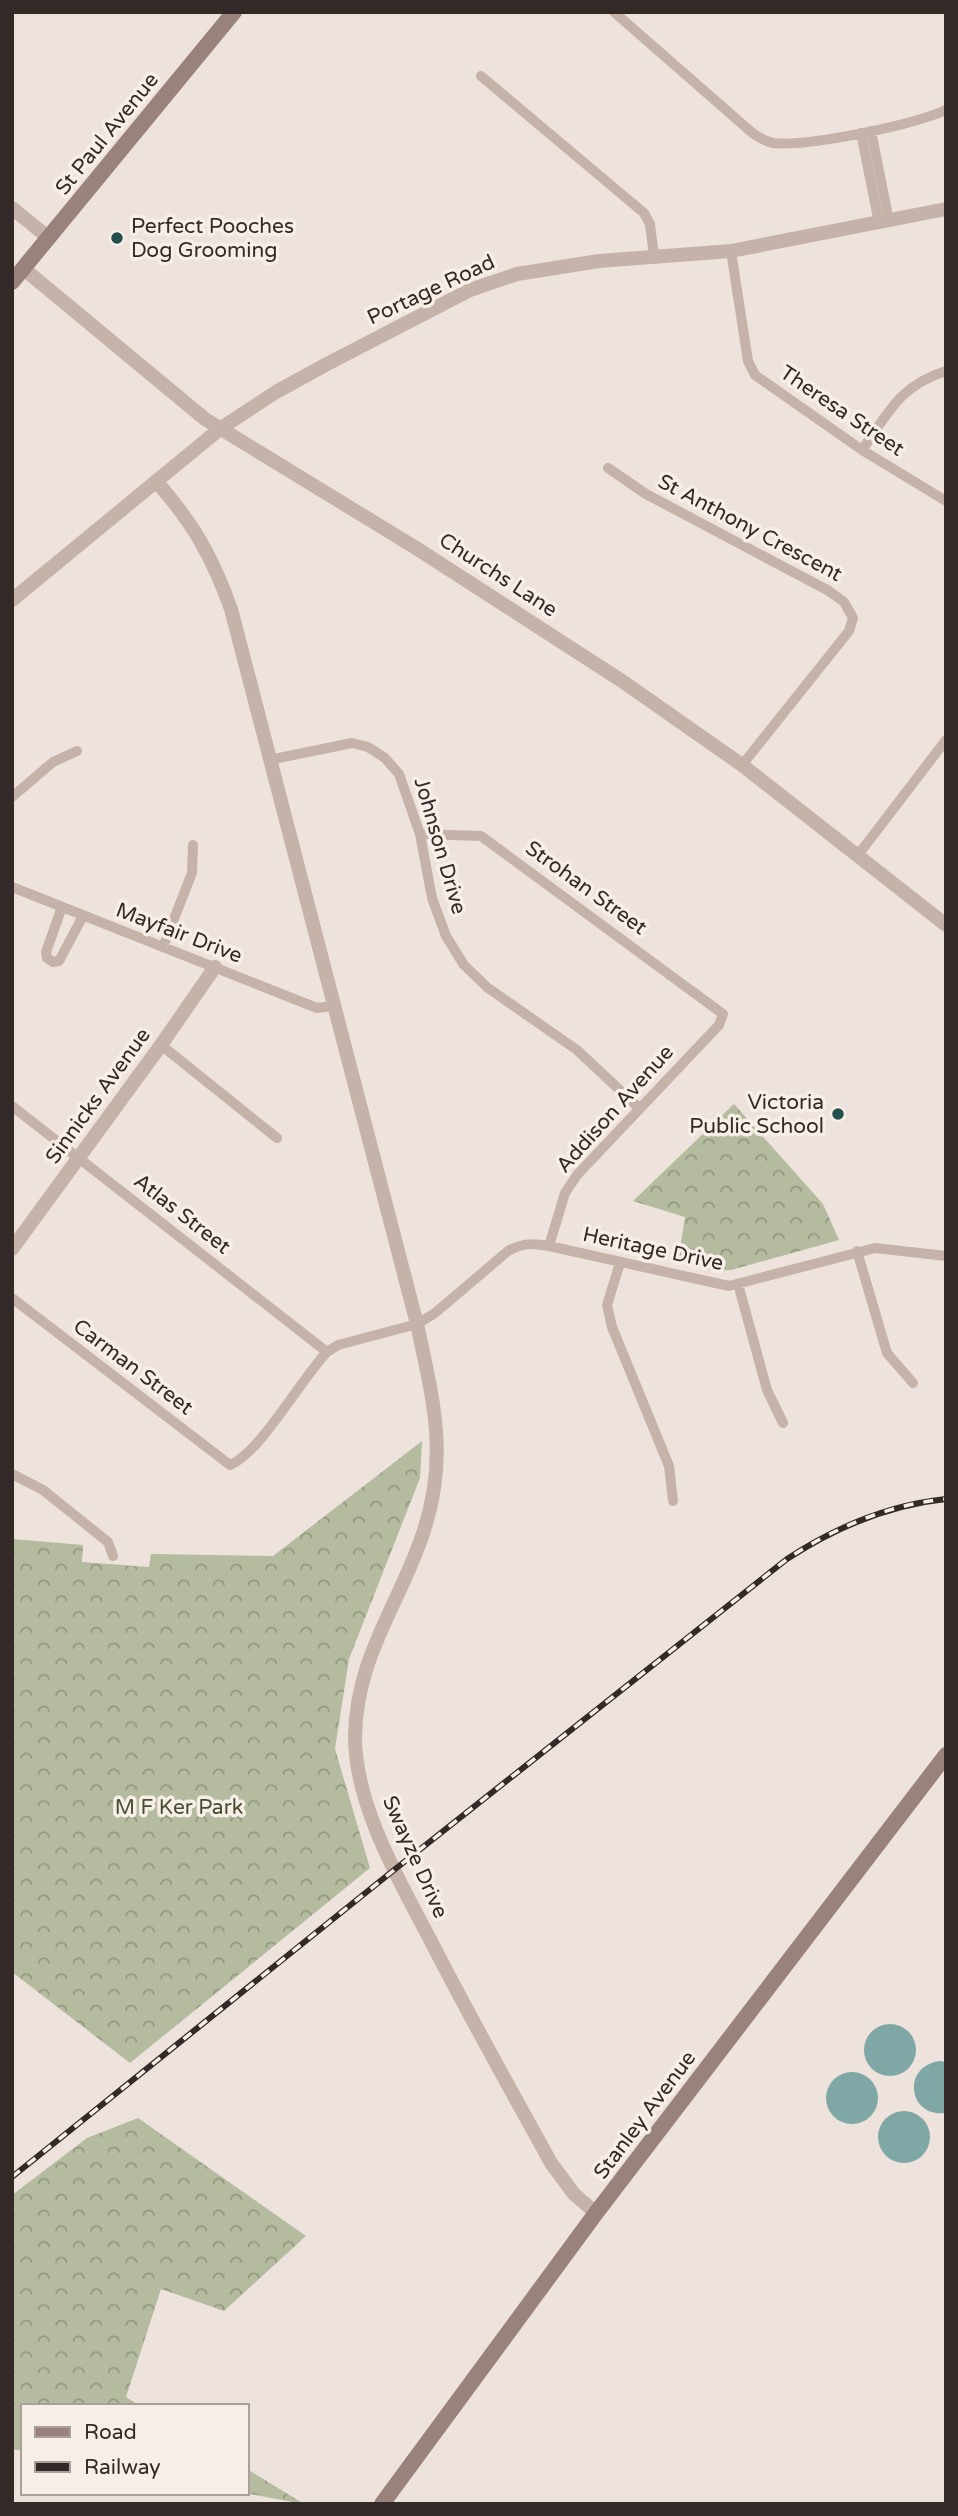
<svg xmlns="http://www.w3.org/2000/svg" width="958" height="2516" font-family="'Varela Round',sans-serif">
	<style>
		.forest { fill: url(#forest-crowns) }
		.water { fill: #7ea7a5 }
		.lines { fill: none; stroke-linecap: round; stroke-linejoin: round }
		.minor { stroke: #c5b3a9; stroke-width: 10 }
		.tertiary { stroke: #c5b3a9; stroke-width: 14 }
		.secondary { stroke: #98827b; stroke-width: 16 }
		.rail-casing { stroke: #332a28; stroke-width: 6 }
		.rail { stroke: #f6eee7; stroke-width: 3.5; stroke-dasharray: 10; stroke-linecap: butt }
		.poi-dot { fill: #234f4d; stroke: #f6eee7; stroke-width: 2.5 }
		.labels { text-anchor: middle; dominant-baseline: central; stroke-width: 7; stroke-linejoin: round; paint-order: stroke }
		.street-label { font-size: 21px; fill: #332a28; stroke: #f6eee7 }
		.poi-label { font-size: 21px; fill: #332a28; stroke: #f6eee7; text-anchor: start }
		.park-label { font-size: 21px; fill: #464e2f; stroke: #f6eee7 }
	</style>
	<defs>
		<pattern id="forest-crowns" width="20" height="18" patternUnits="userSpaceOnUse" patternTransform="scale(1.75)"><rect width="20" height="18" fill="#b4bb9e"/><path d="M2 6a3 3 0 1 1 6 0M12 15a3 3 0 1 1 6 0" fill="none" stroke="#939881"/></pattern>
	</defs>
	<rect width="100%" height="100%" fill="#eee3dc"/>
	<path class="forest" d="M734 1104 823 1204 839 1240 731 1270 715 1271 678 1261 685 1217 633 1201Z
		M422 1441 420 1478 349 1659 335 1749 370 1868 130 2063 12 1972V1539L83 1545 82 1562 149 1567 151 1554 273 1556Z
		M138 2118 306 2236 224 2311 161 2289 126 2397 140 2406H23V2451L12 2449V2195L87 2138Z
		M247 2469 304 2504 244 2493H247Z"/>
	<path class="water" d="M864 2050a26 26 0 1 1 52 0a26 26 0 1 1-52 0Z
		M940 2061 946 2062V2113C908 2118 901 2066 940 2061Z
		M826 2098a26 26 0 1 1 52 0a26 26 0 1 1-52 0Z
		M878 2137a26 26 0 1 1 52 0a26 26 0 1 1-52 0Z"/>
	<g class="lines">
		<path class="minor" d="M614 12 749 130C756 136 764 141 773 143 809 147 912 125 946 110
			M481 76 644 213 650 224 654 256
			M871 131 889 221
			M861 133 879 223
			M731 251 748 361 755 375 862 450 946 501
			M862 450C889 412 899 386 946 371
			M608 468 646 494 829 591 844 602 853 618 849 631 742 765
			M269 760 352 743 368 747 385 758 399 774 420 834 432 898 446 936 464 965 488 988 577 1050 639 1108
			M12 797 53 762 77 751
			M420 834 481 836 723 1014 719 1025 577 1175 565 1193 549 1246
			M858 855 946 740
			M12 887 317 1008 333 1006
			M62 907 46 952 47 958 53 962 59 961 83 916
			M163 947 192 873 193 845
			M161 1045 277 1138
			M12 1106 327 1352
			M857 1251 887 1353 913 1383
			M620 1263 607 1305 612 1327 669 1466 673 1501
			M738 1284 767 1390 783 1423
			M12 1298 230 1465C260 1453 301 1379 327 1352L338 1345 417 1324 435 1313 508 1251C522 1243 533 1243 549 1246L729 1286 875 1248 946 1256
			M12 1474 43 1490 108 1542 113 1556"/>
		<path class="tertiary" d="M12 208 49 238
			M24 269 205 419 416 548 622 681 742 765 946 925
			M156 481C193 523 212 556 231 609L417 1324C434 1404 450 1461 420 1542 395 1611 356 1660 355 1737 355 1808 403 1887 435 1949 472 2021 512 2092 551 2163L574 2194 596 2213
			M12 600 221 428 276 392 327 364 470 290 517 274 599 261 731 251 946 209
			M12 1249 161 1045 215 967"/>
		<path class="secondary" d="M12 282 234 12
			M382 2504 596 2213 946 1755"/>
		<g class="rail-casing">
			<path id="rail" d="M12 2177 394 1870 787 1559C836 1527 887 1505 946 1499"/>
		</g>
		<use href="#rail" class="rail"/>
	</g>
	<g class="poi-dot">
		<circle cx="117" cy="238" r="7"/>
		<circle cx="838" cy="1114" r="7"/>
	</g>
	<g class="labels">
		<g class="street-label">
			<text transform="translate(107 134) rotate(-51)">St Paul Avenue</text>
			<text transform="translate(431 290) rotate(-25)">Portage Road</text>
			<text transform="translate(842 411) rotate(34)">Theresa Street</text>
			<text transform="translate(750 528) rotate(28)">St Anthony Crescent</text>
			<text transform="translate(498 575) rotate(33)">Churchs Lane</text>
			<text transform="translate(440 846) rotate(74)">Johnson Drive</text>
			<text transform="translate(586 888) rotate(36)">Strohan Street</text>
			<text transform="translate(179 933) rotate(21)">Mayfair Drive</text>
			<text transform="translate(98 1096) rotate(-54)">Sinnicks Avenue</text>
			<text transform="translate(615 1109) rotate(-48)">Addison Avenue</text>
			<text transform="translate(182 1214) rotate(38)">Atlas Street</text>
			<text transform="translate(653 1249) rotate(12)">Heritage Drive</text>
			<text transform="translate(133 1367) rotate(37)">Carman Street</text>
			<text transform="translate(415 1857) rotate(66)">Swayze Drive</text>
			<text transform="translate(645 2115) rotate(-53)">Stanley Avenue</text>
		</g>
		<g class="poi-label">
			<text x="131" y="226">Perfect Pooches<tspan x="131" dy="24">Dog Grooming</tspan></text>
			<text x="824" y="1102" text-anchor="end">Victoria<tspan x="824" dy="24">Public School</tspan></text>
		</g>
		<g class="park-label">
			<text x="179" y="1807">M F Ker Park</text>
		</g>
	</g>
	<rect width="958" height="2516" fill="none" stroke="#332a28" stroke-width="28"/>
	<rect x="21" y="2404" width="228" height="91" fill="#f6eee7" stroke="#a8a09b" stroke-width="2"/>
	<rect x="35" y="2427" width="35" height="10" fill="#98827b" stroke="#a8a09b" stroke-width="2"/>
	<text x="84" y="2439" font-size="21" fill="#332a28">Road</text>
	<rect x="35" y="2462" width="35" height="10" fill="#332a28" stroke="#a8a09b" stroke-width="2"/>
	<text x="84" y="2474" font-size="21" fill="#332a28">Railway</text>
</svg>
